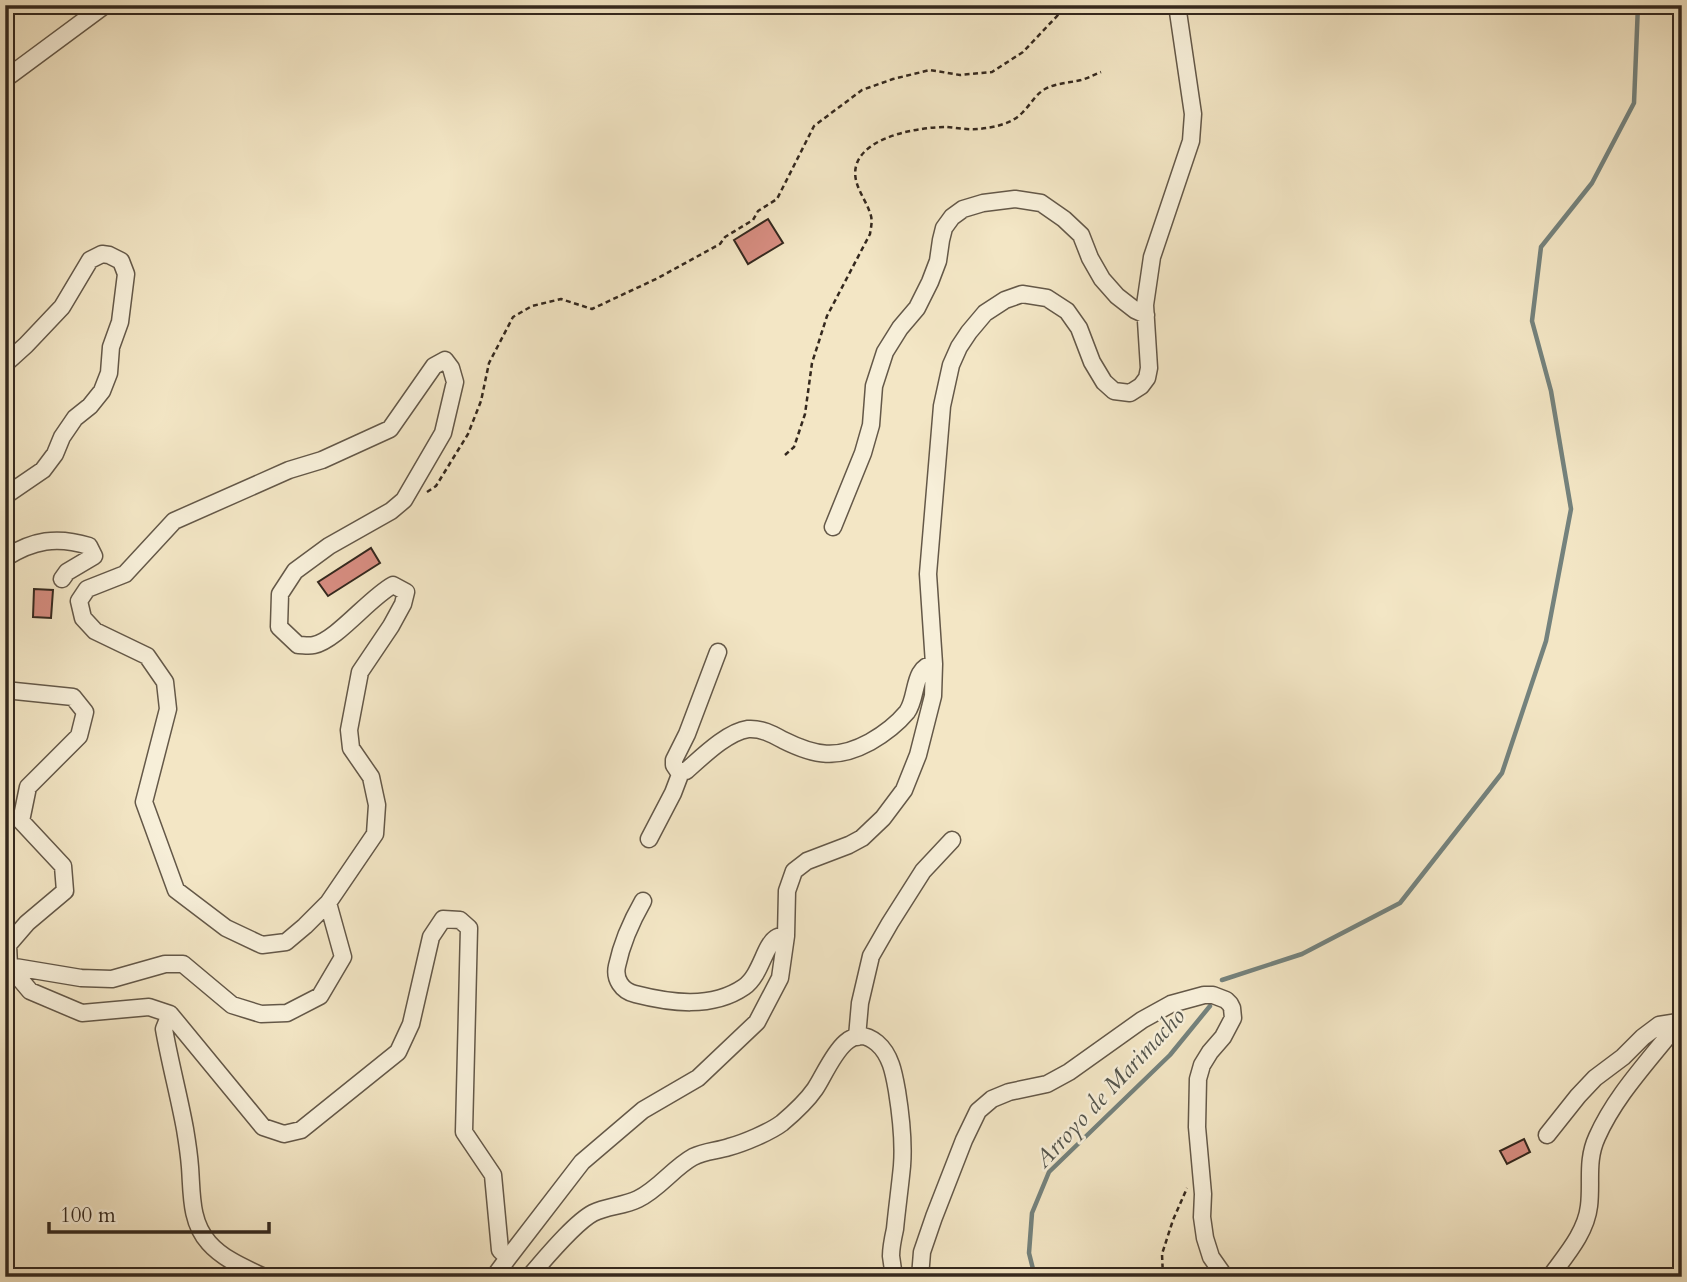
<svg xmlns="http://www.w3.org/2000/svg" width="1687" height="1282" font-family="Cardo,serif">
	<style>
		.lines { fill: none; stroke-linecap: round; stroke-linejoin: round }
		.stream { stroke: #74827d; stroke-width: 4.5 }
		.building { fill: #d78d81; stroke: #34281e; stroke-width: 2 }
		.minor-casing { stroke: #645848; stroke-width: 19 }
		.path { stroke: #34281e; stroke-width: 2.5; stroke-dasharray: 5 3.5; stroke-linecap: butt }
		.minor { stroke: #f7efd9; stroke-width: 16 }
		.labels { text-anchor: middle; dominant-baseline: central; stroke-width: 5; stroke-linejoin: round; paint-order: stroke }
		.water-label { font-size: 24px; font-style: italic; fill: #54554d; stroke: #f7efd9 }
	</style>
	<rect width="100%" height="100%" fill="#f3e6c5"/>
	<filter id="stains"><feTurbulence type="fractalNoise" baseFrequency=".00286" numOctaves="4"/><feColorMatrix values="0 0 0 0 .2 0 0 0 0 .09 0 0 0 0 .02 0 0 0 .5 -.17"/></filter>
	<radialGradient id="worn" r=".72"><stop offset=".6" stop-color="#630" stop-opacity="0"/><stop offset="1" stop-color="#630" stop-opacity=".3"/></radialGradient>
	<g class="lines">
		<path class="stream" d="M1222 980 1302 954 1400 903 1502 773 1546 641 1571 509 1551 391 1532 321 1541 247 1592 183 1634 103 1638 5
			M1035 1277 1029 1253 1032 1213 1049 1172 1170 1055 1210 1006"/>
	</g>
	<path class="building" d="M768 219 783 243 748 264 734 240Z
		M371 548 380 563 328 596 318 582Z
		M34 589 53 590 51 618 33 617Z
		M1524 1139 1530 1152 1507 1164 1500 1151Z"/>
	<g class="lines">
		<g class="minor-casing">
			<path id="minor" d="M5 79 105 5
				M5 364 26 345 62 307 90 260 102 254 109 255 121 261 126 274 120 322 111 347 109 373 102 391 90 406 75 418 62 437 55 454 43 470 5 496
				M833 527 863 453 871 425 874 386 885 352 900 328 917 308 930 282 938 261 941 240 944 228 952 217 963 209 983 203 1015 199 1041 203 1064 219 1081 235 1090 258 1102 279 1117 296 1135 310 1146 315
				M5 558C33 540 57 536 89 546L94 556 67 572 62 579
				M718 652 687 734 674 760V765L678 771H686C702 757 727 732 748 729 761 728 772 734 783 740 815 756 837 760 870 742 884 734 897 724 907 712 918 697 912 667 934 664
				M5 690 73 697 85 712 79 736 28 787 21 821 63 866 65 891 27 923 8 945 9 966 30 991 82 1013 149 1007 170 1014 263 1127 284 1134 301 1130 398 1052 411 1024 431 937 443 919 460 920 469 928 464 1132 493 1175 500 1250 508 1258
				M649 839 673 793 681 772
				M643 901C631 922 622 942 617 966 614 979 622 991 635 994 670 1003 712 1009 744 987 761 975 764 946 776 938 780 935 781 936 786 936
				M9 966 81 978 112 979 165 964H183L232 1005 261 1014 287 1013 320 996 343 957 328 903 375 834 377 805 371 777 351 748 349 730 360 672 391 626 403 604 406 592 393 585C369 598 337 640 314 645 309 646 303 645 298 645L279 627 280 594 295 571 329 546 391 511 404 500 443 433 455 382 451 368 445 360 434 366 390 429 322 460 289 470 174 521 125 574 87 589 79 601 83 618 95 631 147 656 165 682 168 709 144 802 176 890 226 928 262 945 286 942 305 926 328 903
				M170 1014 164 1029C170 1063 179 1096 185 1129 187 1141 189 1154 190 1167 192 1193 190 1222 209 1243 223 1259 245 1268 264 1277
				M857 1037 860 1003 871 956 890 923 923 871 952 840
				M1547 1135 1578 1096 1595 1078 1623 1057 1643 1037 1659 1025 1678 1022
				M494 1277 508 1258 582 1162 643 1110 698 1078 757 1022 780 978 786 936 787 891 794 871 807 861 849 845 862 838 883 818 904 790 918 755 933 696 934 664 928 574 942 406 951 365 959 347 969 332 985 313 1005 300 1022 294 1047 298 1067 311 1079 328 1092 362 1104 382 1114 391 1130 393 1141 386 1147 378 1149 368 1145 305 1152 257 1191 141 1193 114 1177 5
				M529 1277C544 1260 574 1223 593 1213 607 1206 624 1206 638 1199 659 1189 673 1168 693 1157 705 1151 717 1151 729 1147 744 1143 770 1132 782 1123 795 1112 806 1102 815 1089 828 1070 846 1017 877 1043 891 1055 894 1074 897 1091 901 1116 904 1141 902 1166 900 1187 897 1208 895 1229 893 1238 891 1247 891 1256 892 1263 893 1270 894 1277
				M920 1277 922 1252 934 1217 964 1140 978 1111 992 1099 1009 1092 1047 1084 1069 1072 1142 1020 1171 1004 1204 995H1213L1226 1000 1230 1004 1232 1008 1233 1018 1223 1037 1210 1052 1202 1065 1198 1079 1197 1127 1203 1194 1202 1217 1205 1238 1211 1257 1225 1277
				M1550 1277C1565 1256 1586 1233 1589 1206 1592 1182 1586 1161 1597 1137 1617 1092 1653 1057 1682 1018"/>
		</g>
		<path class="path" d="M785 455 794 447 805 414 812 363 827 316 870 234C871 227 873 220 870 213 865 197 850 182 857 163 868 135 921 127 947 127 958 128 969 130 979 129 995 127 1012 124 1023 112 1031 104 1035 95 1045 89 1056 83 1069 83 1081 80 1088 78 1094 75 1101 72
			M427 492 436 486 468 434 481 401 489 363 513 317 532 306 561 299 592 309 658 278 720 244 725 237 753 220 758 211 777 199 814 126 862 90 893 79 930 70 960 75 992 72 1023 52 1058 15 1063 5
			M1163 1277 1162 1254 1173 1220 1187 1188"/>
		<use href="#minor" class="minor"/>
	</g>
	<g class="labels">
		<g class="water-label">
			<text transform="translate(1110 1088) rotate(-47)">Arroyo de Marimacho</text>
		</g>
	</g>
	<rect width="1687" height="1282" fill="none" stroke="#f3e6c5" stroke-width="28"/>
	<rect x="7" y="7" width="1673" height="1268" fill="none" stroke="#34281e" stroke-width="3.5"/>
	<rect x="14" y="14" width="1659" height="1254" fill="none" stroke="#34281e" stroke-width="2"/>
	<path d="M49 1222v10h220v-10" fill="none" stroke="#34281e" stroke-width="3.5"/>
	<text x="60" y="1222" font-size="21" fill="#34281e" stroke="#f7efd9" stroke-width="5" paint-order="stroke">100 m</text>
	<rect width="100%" height="100%" filter="url(#stains)"/>
	<rect width="100%" height="100%" fill="url(#worn)"/>
</svg>
